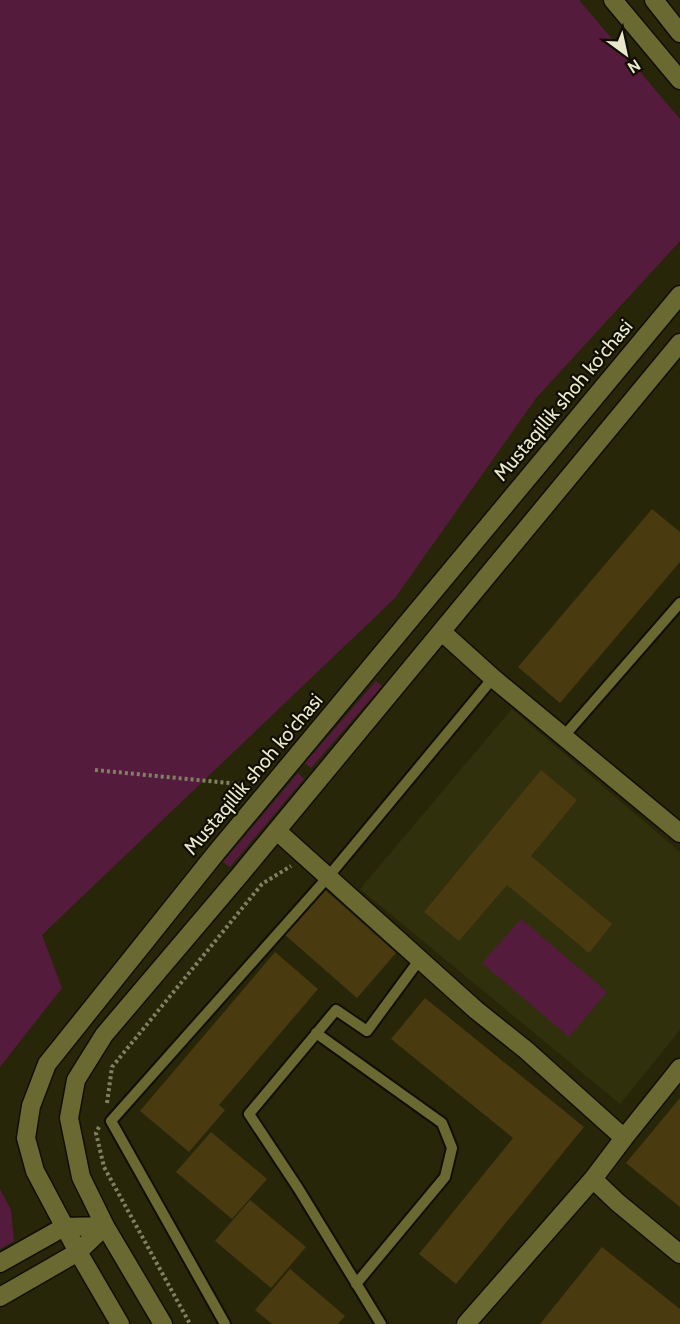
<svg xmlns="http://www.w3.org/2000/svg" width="680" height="1324" font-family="Cabin,sans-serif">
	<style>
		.built { fill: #31300c }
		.green { fill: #541b3c }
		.building { fill: #4a3a10 }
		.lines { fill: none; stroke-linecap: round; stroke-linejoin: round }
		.lane-casing { stroke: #100e00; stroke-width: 14 }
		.street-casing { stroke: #100e00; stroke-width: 21 }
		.path { stroke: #808062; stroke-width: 4; stroke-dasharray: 3 3; stroke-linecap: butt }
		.lane { stroke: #6b6932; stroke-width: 10 }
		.street { stroke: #6b6932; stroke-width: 18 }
		.labels { text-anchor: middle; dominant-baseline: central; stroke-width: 4.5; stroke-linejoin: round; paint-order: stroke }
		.street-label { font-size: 20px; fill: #e8e9cb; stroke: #0f0e00 }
	</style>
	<rect width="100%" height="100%" fill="#272608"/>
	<path class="built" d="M512 709 680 852V1030L620 1104 360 889Z"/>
	<path class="green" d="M0 0H579L680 119V241L537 397 395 598 42 935 62 988 0 1067Z
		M376 681 382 686 311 768 305 763Z
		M298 773 304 779 230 867 223 862Z
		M521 919 607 992 569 1037 482 963Z
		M0 1189 11 1210 14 1241 0 1249Z"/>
	<path class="building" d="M652 509 680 532V562L560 703 518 667Z
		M541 770 577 800 531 856 612 924 589 953 507 885 459 941 424 912Z
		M324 889 396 953 357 998 284 934Z
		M275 952 318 989 219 1105 225 1110 189 1152 140 1111Z
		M425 998 584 1127 456 1284 419 1254 513 1138 391 1039Z
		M680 1098V1207L626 1163Z
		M211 1132 267 1179 232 1219 176 1172Z
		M250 1200 306 1247 271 1288 215 1241Z
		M602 1247 680 1309V1324H540Z
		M290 1269 345 1316 338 1324H272L255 1310Z"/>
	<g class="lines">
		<g class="lane-casing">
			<path id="lane" d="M564 736 680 603
				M316 1033 442 1123 452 1148 445 1177 356 1284
				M225 1324 111 1121 328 877 493 678
				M381 1324 298 1188 249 1114 336 1010 367 1031 420 959"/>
		</g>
		<g class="street-casing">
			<path id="street" d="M613 0 680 80
				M654 0 680 33
				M442 632 493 678 680 833
				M277 831 476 1010 526 1050 624 1138 593 1179 466 1324
				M624 1138 680 1068
				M593 1179 617 1202 680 1254
				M0 1263 64 1227 105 1226
				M0 1297 78 1252 105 1226
				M120 1324 78 1252 35 1171 26 1138 31 1106 47 1064 216 853 680 295
				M163 1324 105 1226 81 1177 69 1118 76 1080 104 1035 239 876 680 343"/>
		</g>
		<path class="path" d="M95 770 239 784
			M107 1103 112 1067 262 884 291 866
			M99 1127 96 1133 104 1167 190 1324"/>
		<use href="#lane" class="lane"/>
		<use href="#street" class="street"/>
	</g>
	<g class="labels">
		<g class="street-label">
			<text transform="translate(563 400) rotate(-50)">Mustaqillik shoh ko'chasi</text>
			<text transform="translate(253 774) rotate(-50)">Mustaqillik shoh ko'chasi</text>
		</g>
	</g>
	<g transform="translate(626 54) rotate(147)" stroke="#0f0e00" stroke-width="4.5" paint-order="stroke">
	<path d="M0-4.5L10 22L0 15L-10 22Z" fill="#e8e9cb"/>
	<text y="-9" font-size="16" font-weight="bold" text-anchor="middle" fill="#e8e9cb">N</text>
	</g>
</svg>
